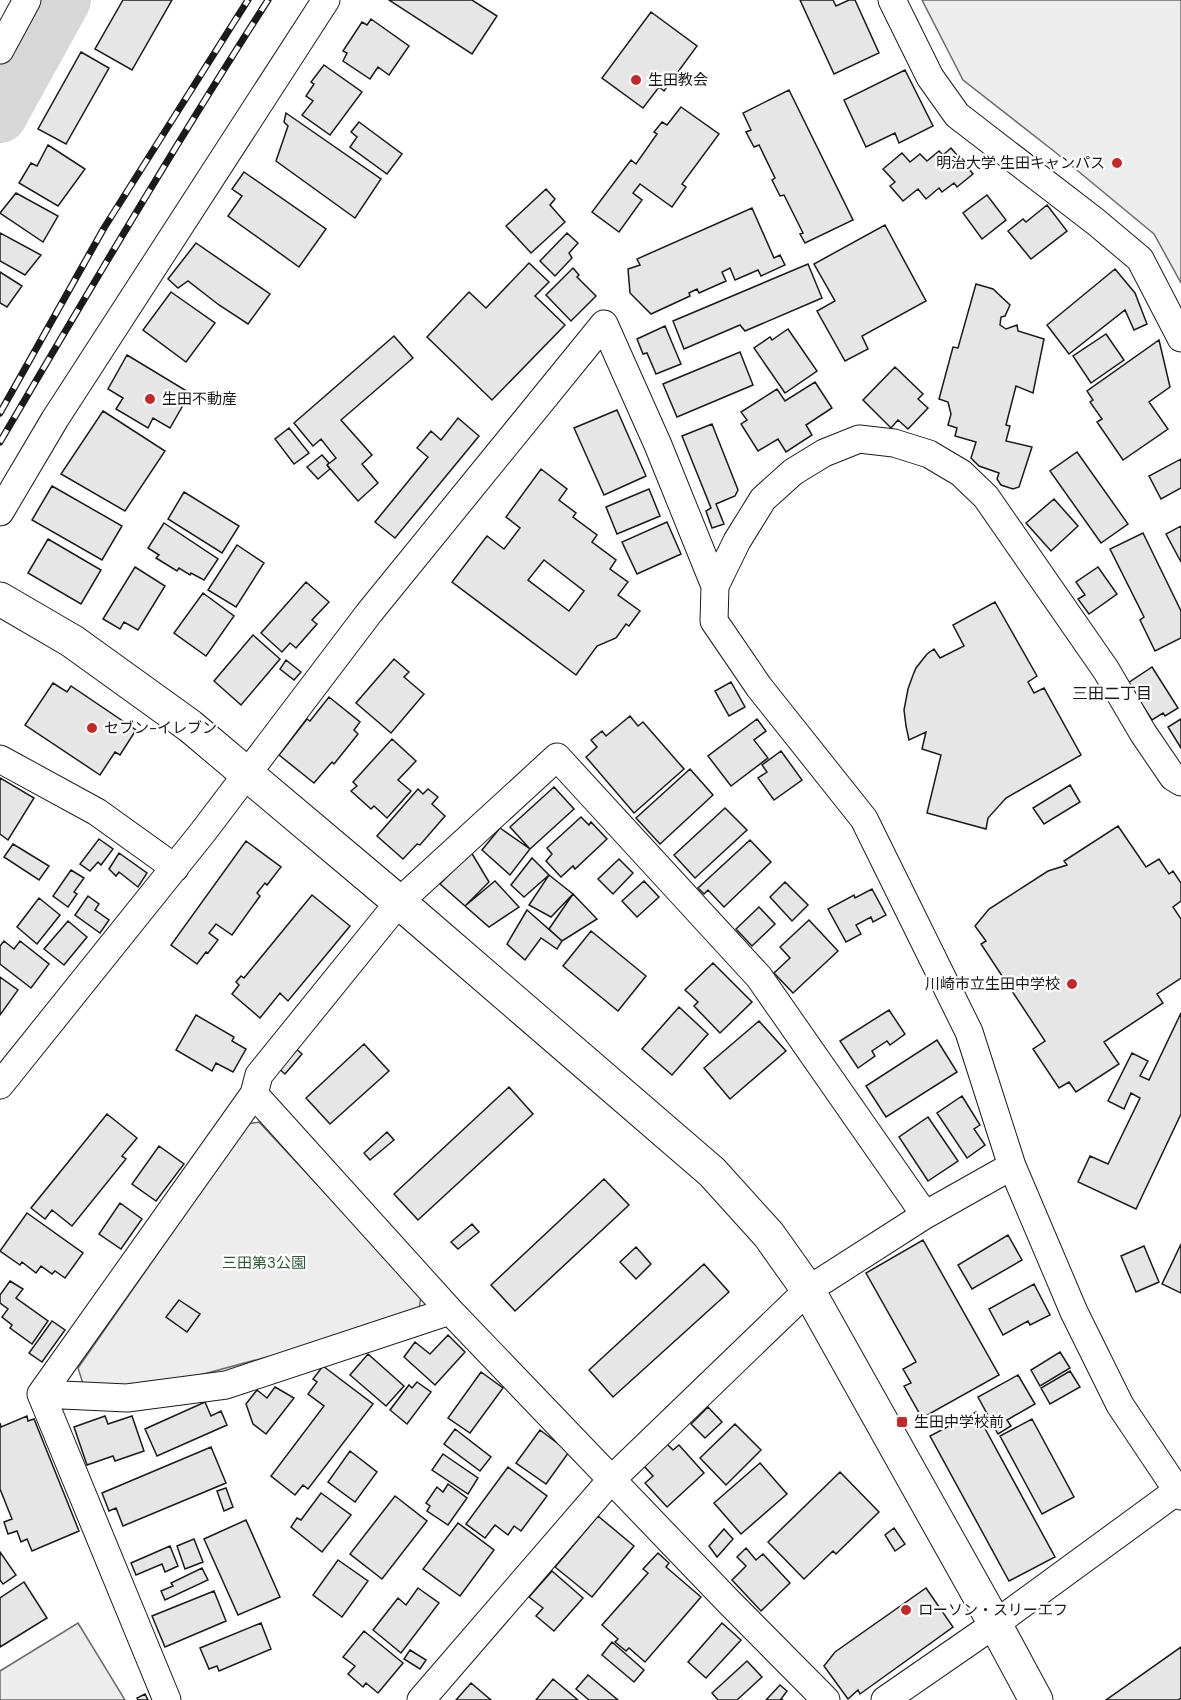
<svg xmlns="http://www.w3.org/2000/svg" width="1181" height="1700" font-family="'DM Sans','Noto Sans JP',sans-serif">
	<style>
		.green { fill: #ededed; stroke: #6a6a6a; stroke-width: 1.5 }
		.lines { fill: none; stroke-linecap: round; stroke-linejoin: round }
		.river { stroke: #d7d7d7; stroke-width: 54 }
		.building { fill: #e6e6e6; stroke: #1a1a1a; stroke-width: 1.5; fill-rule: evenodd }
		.street-casing { stroke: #1a1a1a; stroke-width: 29 }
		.secondary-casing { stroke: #1a1a1a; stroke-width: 35 }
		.street { stroke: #fff; stroke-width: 27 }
		.secondary { stroke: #fff; stroke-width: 33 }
		.rail-casing { stroke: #1a1a1a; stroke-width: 7 }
		.rail { stroke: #fff; stroke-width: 4.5; stroke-dasharray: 14; stroke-linecap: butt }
		.poi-dot { fill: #c62828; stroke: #fff; stroke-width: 2 }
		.labels { text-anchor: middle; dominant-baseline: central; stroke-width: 4.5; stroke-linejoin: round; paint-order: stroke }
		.poi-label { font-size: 15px; fill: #1a1a1a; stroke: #fff; text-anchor: start }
		.park-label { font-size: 15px; fill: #2b5a34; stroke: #fff }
		.neighbourhood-label { font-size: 16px; fill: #1a1a1a; stroke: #fff }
	</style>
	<rect width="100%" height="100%" fill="#fff"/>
	<path class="green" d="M922 0H1181V283L1154 234 1055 152 963 80Z
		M259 1122 421 1296 418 1316 167 1384 84 1387 78 1368 248 1124Z
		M78 1623 125 1700H0V1671Z"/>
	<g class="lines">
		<path class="river" d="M0 116 64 0"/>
	</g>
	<path class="building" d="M123 0H172L132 70 95 49Z
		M389 0H472L497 16 472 54Z
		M800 0H833L836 6 849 0H855L879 53 834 74Z
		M651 12 697 46 664 91 659 87 643 108 602 78Z
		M371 19 409 46 389 75 378 67 370 79 343 61 347 53 343 51 362 22 367 25Z
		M81 52 109 68 66 144 38 129Z
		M324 65 362 92 330 135 302 115 313 101 306 96 314 84 311 82Z
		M905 70 933 126 899 143 895 133 866 147 844 100Z
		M789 90 853 220 805 243 800 234 803 233 784 195 780 196 772 180 775 178 759 145 754 147 746 132 751 130 743 113Z
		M681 107 719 134 682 184 686 187 672 207 640 184 633 193 642 200 619 232 592 212 631 160 636 164 657 134 654 132 662 122 667 125Z
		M286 113 381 179 355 218 276 161 288 126 284 122Z
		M359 122 402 154 387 174 350 147 357 137 351 132Z
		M48 145 85 169 58 206 19 183 31 163 37 166Z
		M951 148 973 174 957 187 954 183 942 192 939 188 926 199 918 189 903 201 890 186 895 182 883 169 902 153 910 162 920 154 927 161 939 151 943 155Z
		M244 172 326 229 299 267 228 216 242 196 232 189Z
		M546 189 555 199 550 205 565 222 531 253 506 226Z
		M16 193 58 216 43 242 0 213Z
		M987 195 1006 220 982 239 963 213Z
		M1047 205 1067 231 1031 259 1008 231 1023 219 1026 222Z
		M752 208 774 258 780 255 785 265 761 276 758 270 735 280 730 268 722 272 726 281 699 293 697 289 689 293 690 296 651 314 630 293 628 269 640 265 637 259Z
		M885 225 926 301 862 336 868 349 845 361 817 311 835 301 814 264Z
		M0 233 41 255 25 275 0 261Z
		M567 233 578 243 569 253 572 258 555 276 540 261Z
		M196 243 270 294 248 324 219 305 188 281 178 288 168 279Z
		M529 263 549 282 535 296 565 325 492 400 427 337 469 292 486 308Z
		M808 264 822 298 745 331 740 325 684 349 673 321Z
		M573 268 579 275 577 277 596 296 571 321 546 295Z
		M1115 269 1135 293 1147 324 1134 330 1125 310 1069 354 1047 325Z
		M0 272 22 286 7 307 0 303Z
		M976 284 993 289 1010 305 1005 316 1001 317 1000 325 1006 329 1017 325 1018 331 1044 339 1033 393 1016 386 1006 425 1010 426 1006 441 1032 447 1019 487 1013 489 1001 485 997 479 999 473 979 466 971 458 976 442 955 436 957 428 948 425 951 414 948 402 939 399 953 347 958 348Z
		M171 292 215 323 186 362 143 330Z
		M665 326 681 364 656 374 647 353 643 354 637 339Z
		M788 329 817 371 785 393 754 348 770 337 772 340Z
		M1106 334 1124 360 1091 383 1073 356Z
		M394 336 413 358 341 420 372 455 362 464 378 483 358 501 327 465 336 458 321 439 313 446 294 423Z
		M1159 340 1170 387 1149 402 1168 429 1123 460 1097 422 1102 419 1090 402 1093 400 1087 391Z
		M740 352 753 385 677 417 663 384Z
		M127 355 190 393 170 428 153 418 148 428 116 409 123 398 108 389Z
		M895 367 923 394 918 399 928 408 908 429 898 420 891 428 863 400Z
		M815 382 832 408 806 425 812 435 786 452 778 439 758 451 741 424 747 420 741 412 777 389 785 401Z
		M617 410 646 476 604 495 574 428Z
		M103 411 165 451 125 511 61 474Z
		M458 418 479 436 395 538 375 522 428 457 417 448 431 431 441 440Z
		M712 424 738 490 735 496 716 504 724 524 712 528 706 511 711 508 682 436Z
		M289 428 309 453 294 464 275 439Z
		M1077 452 1128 524 1101 543 1050 471Z
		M322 455 329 463 327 465 330 469 318 479 307 467Z
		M1181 459V488L1161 499 1149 476Z
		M541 469 567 489 559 500 576 513 573 517 597 535 592 542 616 560 610 569 628 582 618 595 640 611 629 626 626 624 616 638 597 646 576 675 452 582 487 536 504 549 520 528 506 517ZM544 560 584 591 569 611 528 580Z
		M52 486 122 526 102 560 32 520Z
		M649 489 660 516 617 534 606 507Z
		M184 492 239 526 222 553 168 519Z
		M1054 499 1078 526 1051 551 1026 523Z
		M667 522 681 554 637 574 622 542Z
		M164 523 218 559 204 580 191 573 190 575 179 568 177 571 156 558 159 555 148 548Z
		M1181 526V562L1166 534Z
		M1143 533 1181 611V638L1155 651 1140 620 1144 617 1110 549Z
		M48 539 101 570 81 604 28 573Z
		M237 545 264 563 236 607 208 590Z
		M135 567 165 586 138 630 124 622 120 629 103 619Z
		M1098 567 1117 594 1089 614 1078 599 1085 595 1076 582Z
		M306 582 329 602 312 620 317 624 296 648 290 643 282 652 261 633Z
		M203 593 234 616 206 656 174 633Z
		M995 602 1037 676 1028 682 1034 693 1044 688 1081 755 1006 798 988 818 986 829 927 813 941 755 922 749 926 732 909 740 906 726 904 710 908 689 913 675 916 668 927 654 934 649 940 658 964 646 953 625Z
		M253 635 280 659 241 705 214 681Z
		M394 659 409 672 404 677 424 694 391 733 356 703Z
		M286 660 301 672 294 680 280 669Z
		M1152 667 1178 708 1165 716 1163 713 1152 720 1128 683Z
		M731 682 745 707 729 716 715 691Z
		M53 683 67 692 71 686 136 730 120 755 115 752 100 775 25 725Z
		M329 697 360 722 354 730 358 734 334 764 332 762 314 783 279 755 307 719 310 721Z
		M630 716 638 726 643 722 684 769 634 813 586 757 597 747 591 740 602 731 606 736Z
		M757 719 766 731 754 740 768 758 731 786 708 756Z
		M1181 719V748L1168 727Z
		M392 739 416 761 398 780 411 791 387 818 374 806 371 809 351 791 357 786 353 782Z
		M781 751 802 780 774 800 758 778 767 772 762 765Z
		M690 769 713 795 660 844 636 818Z
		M0 778 34 798 8 840 0 834Z
		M1070 785 1080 802 1044 824 1033 808Z
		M554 787 574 809 530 849 510 827Z
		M418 789 423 794 428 789 438 797 432 804 445 816 420 845 417 844 403 859 377 836Z
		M725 808 747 830 695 878 674 855Z
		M581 817 589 825 591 822 607 839 575 869 573 866 561 877 546 861 552 854 547 848Z
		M1118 826 1146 867 1159 859 1169 874 1173 871 1181 883V901L1173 907 1181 919V978L1157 994 1163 1003 1104 1042 1119 1064 1076 1092 1069 1082 1059 1088 1033 1049 1045 1041 981 944 986 941 975 926 989 909 1048 871 1067 865 1064 861Z
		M500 828 530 849 510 875 482 850Z
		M99 839 113 849 101 865 98 862 90 871 80 864Z
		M750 840 771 862 724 907 708 890 704 894 698 888Z
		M246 841 281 867 267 885 265 883 257 893 260 896 232 935 216 924 209 933 218 940 208 953 206 952 197 964 171 945Z
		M13 844 49 866 39 880 4 857Z
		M471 852 489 882 465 906 440 884Z
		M119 853 147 873 138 887 119 872 116 876 109 869Z
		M532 858 549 875 524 897 511 885Z
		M619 859 633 873 613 894 598 879Z
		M71 870 84 878 74 892 77 894 68 907 53 896Z
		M549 875 573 894 551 917 529 905Z
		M495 881 519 907 489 927 465 906Z
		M644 881 659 897 637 917 622 901Z
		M785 882 808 905 792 921 770 897Z
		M872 889 886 915 873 922 871 917 856 925 861 934 846 942 828 909 854 895 855 898Z
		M573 894 597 919 562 941 549 929Z
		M312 895 350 926 288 1001 280 993 260 1018 232 994 239 985 236 982 241 976 244 978Z
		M88 896 99 904 95 910 109 920 100 933 75 915Z
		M39 898 60 915 37 944 17 927Z
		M759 907 775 924 752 946 736 929Z
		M527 910 562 941 557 949 541 938 525 960 507 944Z
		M809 920 838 951 793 993 774 973 790 958 780 947Z
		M68 921 87 937 64 965 44 949Z
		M591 931 646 976 618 1011 563 966Z
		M4 941 14 949 20 941 49 964 31 988 0 964V946Z
		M713 963 752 1002 720 1033 694 1006 698 1002 685 990Z
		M0 977 18 990 0 1015Z
		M679 1007 708 1034 672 1075 642 1049Z
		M889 1010 905 1034 890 1045 887 1041 872 1051 875 1056 858 1068 840 1041Z
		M1181 1013V1114L1136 1209 1078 1182 1090 1156 1108 1164 1140 1098 1131 1093 1124 1109 1108 1101 1132 1053 1148 1061 1140 1076 1149 1080Z
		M196 1015 234 1037 232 1041 246 1049 233 1072 216 1063 212 1071 176 1050Z
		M759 1021 786 1051 730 1099 704 1068Z
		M937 1040 957 1072 886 1117 866 1086Z
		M364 1044 389 1071 330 1124 306 1098Z
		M294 1047 302 1054 285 1074 277 1067Z
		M509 1087 533 1114 418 1220 394 1194Z
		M962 1096 980 1125 974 1129 985 1145 967 1158 937 1113Z
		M107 1114 137 1138 122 1156 126 1159 72 1226 52 1210 45 1219 31 1208Z
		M928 1117 958 1161 928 1181 899 1137Z
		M387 1132 394 1140 370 1160 364 1153Z
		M159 1146 184 1164 156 1201 132 1184Z
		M604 1179 629 1205 515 1311 491 1285Z
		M120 1203 142 1219 121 1249 99 1234Z
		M27 1213 83 1253 65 1278 55 1271 52 1274 41 1266 36 1273 22 1262 20 1265 0 1251Z
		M472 1224 479 1232 458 1249 451 1242Z
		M1008 1235 1022 1260 972 1289 958 1265Z
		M923 1240 999 1375 922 1418 904 1386 911 1383 903 1369 916 1362 866 1273Z
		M1181 1244V1293L1162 1284Z
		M1144 1246 1159 1282 1136 1292 1121 1256Z
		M636 1247 651 1264 636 1279 620 1262Z
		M704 1264 729 1292 613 1397 589 1370Z
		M10 1281 23 1289 16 1298 48 1321 32 1344 10 1328 12 1325 2 1317 8 1309 0 1303V1295Z
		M1034 1284 1050 1315 1030 1325 1028 1321 1003 1335 989 1309Z
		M179 1300 200 1314 187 1332 166 1317Z
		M52 1321 65 1330 42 1362 29 1353Z
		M448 1335 465 1352 435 1385 404 1357 415 1342 430 1354Z
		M1060 1352 1070 1368 1040 1386 1031 1370Z
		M368 1354 404 1386 386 1406 350 1375Z
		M323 1366 373 1404 308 1489 303 1485 295 1495 271 1476 324 1406 308 1394 317 1382 313 1379Z
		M1070 1371 1080 1387 1050 1404 1041 1388Z
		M481 1372 503 1388 470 1433 448 1418Z
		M1018 1375 1035 1404 1007 1420 1011 1426 998 1434 978 1397Z
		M417 1382 431 1392 407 1424 390 1410 409 1385 412 1388Z
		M275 1387 294 1398 266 1434 253 1424 246 1404 257 1390 267 1398Z
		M205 1402 211 1416 221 1411 227 1425 157 1456 145 1429Z
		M708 1407 722 1422 705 1438 691 1424Z
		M976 1412 1055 1557 1009 1581 930 1436Z
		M27 1416 28 1421 34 1419 79 1531 32 1551 27 1539 21 1542 17 1531 8 1534 4 1522 12 1519 0 1489V1423L1 1427Z
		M105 1416 108 1424 132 1416 144 1451 115 1461 113 1456 87 1465 74 1427Z
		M1032 1419 1074 1497 1042 1514 1000 1436Z
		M735 1424 761 1450 726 1485 700 1458Z
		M455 1429 491 1457 480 1471 444 1444Z
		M540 1430 569 1452 546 1484 516 1463Z
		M666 1443 673 1450 679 1445 704 1473 667 1507 645 1483 653 1476 643 1465Z
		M211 1447 226 1483 123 1526 116 1508 109 1511 102 1493Z
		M350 1451 377 1472 355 1502 328 1482Z
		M443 1454 478 1478 468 1494 432 1470Z
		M760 1463 787 1494 741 1534 714 1503Z
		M508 1467 547 1496 521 1531 514 1526 508 1535 495 1525 485 1538 466 1524Z
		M840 1472 879 1512 836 1554 833 1551 804 1579 768 1542Z
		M448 1484 467 1498 448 1525 427 1511 430 1506 426 1503 437 1487 443 1492Z
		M226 1488 233 1507 224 1511 217 1491Z
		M321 1493 351 1515 322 1552 291 1527 297 1518 301 1520Z
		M395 1496 427 1521 382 1579 350 1554Z
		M598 1516 634 1546 592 1597 555 1567Z
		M246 1520 280 1597 238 1615 204 1539Z
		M458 1523 494 1550 460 1596 423 1569Z
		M894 1528 905 1544 895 1551 885 1535Z
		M724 1529 733 1539 717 1557 709 1546Z
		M194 1539 203 1562 185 1569 177 1546Z
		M170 1546 178 1566 165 1572 162 1564 136 1575 131 1563Z
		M746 1548 756 1560 763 1554 790 1583 761 1611 732 1580 746 1566 737 1557Z
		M0 1552 16 1575 3 1584 0 1580Z
		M658 1553 669 1563 666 1567 701 1597 645 1662 629 1648 626 1651 615 1642 618 1639 602 1625 648 1573 643 1569Z
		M338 1560 368 1581 342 1617 313 1595Z
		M202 1568 208 1580 165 1600 161 1591 173 1586 171 1583Z
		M552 1571 583 1598 554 1631 536 1616 543 1608 529 1597Z
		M24 1582 47 1618 0 1647V1598Z
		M418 1588 439 1603 401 1653 373 1630 398 1598 406 1605Z
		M926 1588 953 1627 860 1694 858 1690 848 1699 824 1666 835 1652Z
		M214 1591 226 1621 165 1647 152 1616Z
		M261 1623 271 1649 219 1671 217 1666 209 1669 200 1648Z
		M722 1623 741 1640 706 1678 688 1662Z
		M364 1631 403 1663 378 1693 366 1683 363 1687 348 1674 355 1666 343 1657Z
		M612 1642 644 1670 634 1682 602 1655Z
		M1181 1647V1698L1178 1700H1106Z
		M410 1650 426 1660 420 1669 404 1659Z
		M747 1661 762 1677 737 1700H718L712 1693Z
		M588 1675 618 1700H589L576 1689Z
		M553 1679 578 1700H536Z
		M471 1683 491 1700H456Z
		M780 1685 787 1691 781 1699 783 1700H766Z
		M145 1694 148 1700H138L137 1698Z"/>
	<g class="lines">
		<g class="street-casing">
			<path id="street" d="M892 0 930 77 957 115 1096 222 1140 259 1181 338
				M0 50 27 0
				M0 512 55 419 326 0
				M715 586 737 541 763 499 793 472 824 453 859 439 894 443 929 454 961 473 986 497 1106 670 1143 733 1173 777 1181 782
				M0 759 97 812 175 868
				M0 1085 203 832 369 613 604 324 658 445 715 586 714 621 759 687 864 819 969 1032 1012 1166 1074 1312 1120 1405 1181 1496
				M254 1094 450 1311 727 1600 826 1700
				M41 1394 254 1094 259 1075 399 902 557 757 759 977 925 1215
				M41 1394 127 1398 226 1385 450 1311
				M41 1394 167 1700
				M421 1700 611 1480 808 1290 925 1215 1012 1166
				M885 1700 995 1624 1177 1491"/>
		</g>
		<g class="secondary-casing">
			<path id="secondary" d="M0 599 72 641 190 726 399 902 712 1172 769 1235 808 1290 995 1624 1036 1700"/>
		</g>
		<use href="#street" class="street"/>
		<use href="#secondary" class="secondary"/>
		<g class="rail-casing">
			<path id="rail" d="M0 413 104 228 248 0
				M0 442C87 294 175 145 268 0"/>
		</g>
		<use href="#rail" class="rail"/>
	</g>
	<g class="poi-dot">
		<circle cx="636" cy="80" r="6"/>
		<circle cx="1117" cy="163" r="6"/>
		<circle cx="150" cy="399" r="6"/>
		<circle cx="92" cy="728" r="6"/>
		<circle cx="1072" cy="984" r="6"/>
		<rect x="896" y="1416" width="12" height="12" rx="3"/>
		<circle cx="906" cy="1610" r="6"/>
	</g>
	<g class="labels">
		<g class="poi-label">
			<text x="648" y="80">生田教会</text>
			<text x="1105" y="163" text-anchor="end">明治大学 生田キャンパス</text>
			<text x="162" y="399">生田不動産</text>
			<text x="104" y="728">セブン-イレブン</text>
			<text x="1060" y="984" text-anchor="end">川崎市立生田中学校</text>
			<text x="914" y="1422">生田中学校前</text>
			<text x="918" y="1610">ローソン・スリーエフ</text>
		</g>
		<g class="park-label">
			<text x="264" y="1263">三田第3公園</text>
		</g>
		<g class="neighbourhood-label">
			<text x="1112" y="693">三田二丁目</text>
		</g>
	</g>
</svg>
